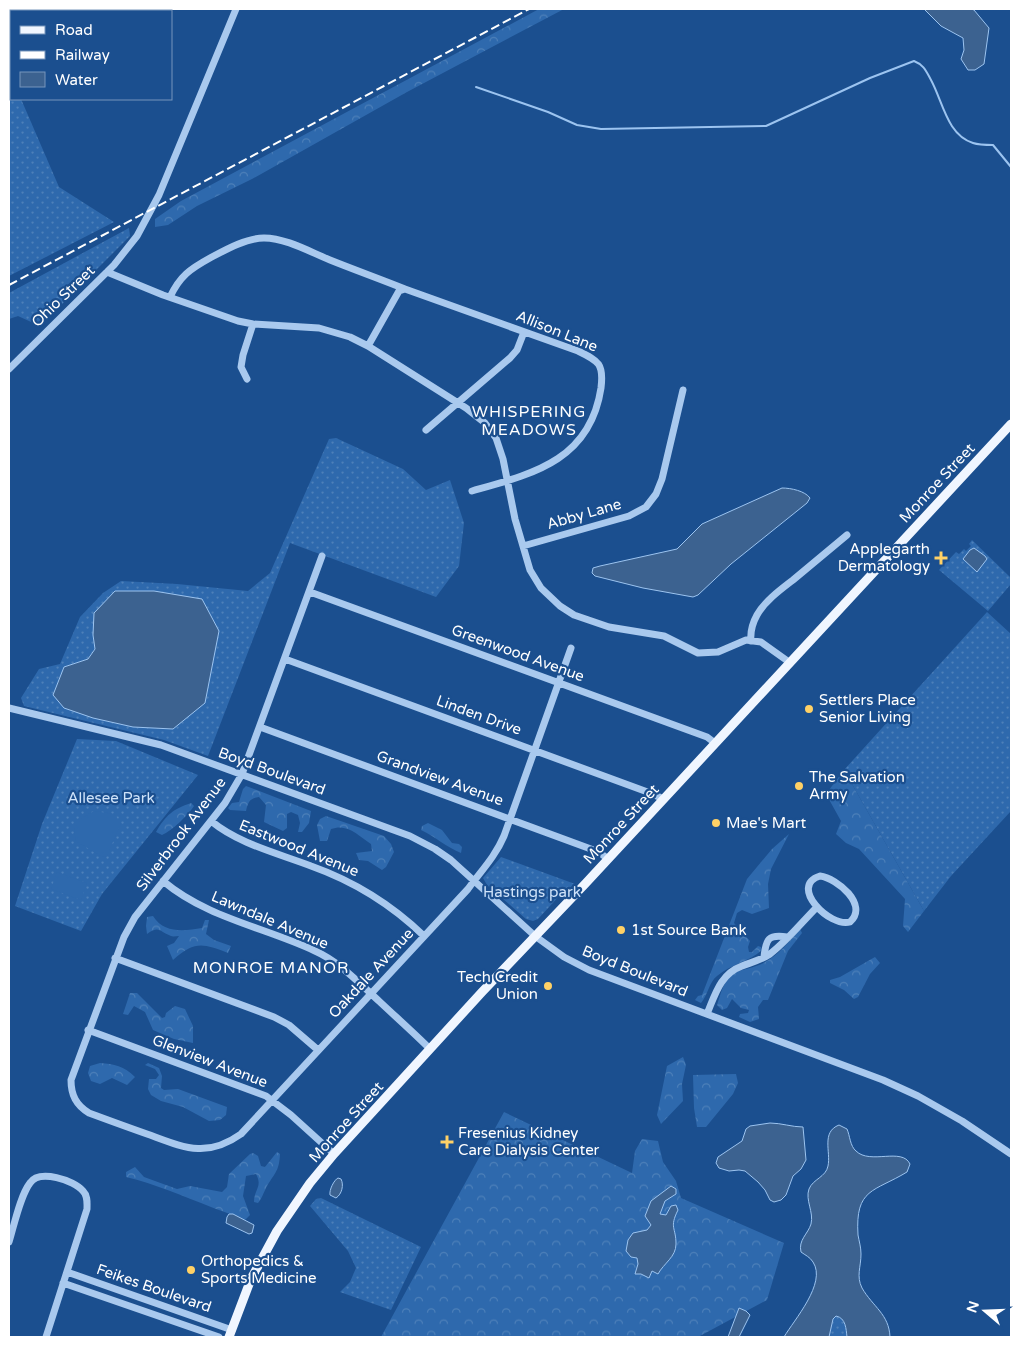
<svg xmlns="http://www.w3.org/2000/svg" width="1020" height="1346" font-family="'Varela Round',sans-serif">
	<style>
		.grass { fill: url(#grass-dots); fill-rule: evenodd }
		.forest { fill: url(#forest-crowns) }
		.pitch { fill: #2e69ad }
		.water { fill: #3c6290; stroke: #9cc4f0 }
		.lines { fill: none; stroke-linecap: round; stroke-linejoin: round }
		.stream { stroke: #9cc4f0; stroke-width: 2 }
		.minor { stroke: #a9c9ee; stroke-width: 7 }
		.major { stroke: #f0f6ff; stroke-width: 9 }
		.rail { stroke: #fff; stroke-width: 2; stroke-dasharray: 9 4; stroke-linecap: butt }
		.poi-dot { fill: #ffd166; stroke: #1b4f8f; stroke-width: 2 }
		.labels { text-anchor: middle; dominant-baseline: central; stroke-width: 4.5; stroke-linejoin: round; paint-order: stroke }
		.street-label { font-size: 15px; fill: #fff; stroke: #1b4f8f }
		.poi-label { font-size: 15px; fill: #fff; stroke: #1b4f8f; text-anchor: start }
		.park-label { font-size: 15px; fill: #cfe3fa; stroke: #1b4f8f }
		.neighbourhood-label { font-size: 16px; letter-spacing: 1px; fill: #fff; stroke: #1b4f8f }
	</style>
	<defs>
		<pattern id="grass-dots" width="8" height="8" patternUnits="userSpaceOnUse" patternTransform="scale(1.25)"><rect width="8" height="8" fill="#2e69ad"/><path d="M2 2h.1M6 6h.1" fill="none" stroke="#4d80b9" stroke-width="1.8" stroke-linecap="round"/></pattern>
		<pattern id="forest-crowns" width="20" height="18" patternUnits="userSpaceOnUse" patternTransform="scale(1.25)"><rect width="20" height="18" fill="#2e69ad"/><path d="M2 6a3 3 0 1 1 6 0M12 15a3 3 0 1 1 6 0" fill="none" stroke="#4d80b9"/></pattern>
	</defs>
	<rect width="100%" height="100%" fill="#1b4f8f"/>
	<path class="grass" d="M9 72 11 77V99H21L59 187 114 222 9 276Z
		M129 228 130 236 40 326 18 316 9 319V293Z
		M336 438 403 469 426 490 450 480 464 523 459 566 436 597 290 543 208 756 164 740 24 706 21 698 39 669 60 664 80 617 103 593 121 581 177 584 248 591 270 573 329 439ZM93 635 173 729 133 727 93 718 64 667 88 659 95 648Z
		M972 540 1011 578V584L988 611 939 570 956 552 959 554 964 549 966 551 971 546 969 544Z
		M987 612 1011 634V811L951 876 924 911 844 770Z
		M77 739 116 741 198 775 102 894 81 931 15 906 42 824Z
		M501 857 575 884 561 894 538 919 533 921 526 919 487 885 483 878Z
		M321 1198 421 1247 391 1310 340 1292 350 1282 356 1268 348 1251 310 1206 316 1199Z
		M836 1316C846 1318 846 1329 847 1337H829L833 1319Z"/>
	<path class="forest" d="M539 9H564L407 92 252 179 197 206 168 225 155 227V219L181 201Z
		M844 770 924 911 908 932 903 926 905 899 859 849 846 843 836 834 841 821 826 794Z
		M246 786 311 811 309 823 302 832H298L300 823 298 815 291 812 287 814V828L283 831 264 822 266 805 259 797C250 798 248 802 246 811L230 810 228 808 232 803 239 802 243 789Z
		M191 803 194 806C188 815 172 831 162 835L156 832C166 815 173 809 191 803Z
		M326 816 384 836 391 844 394 852 386 867 382 870 368 861 359 860 356 853 372 851 371 844C358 835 347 823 331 829L327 841H320L317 825 320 819Z
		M428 823 442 830 452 843 459 844 462 847 461 853C446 847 436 837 421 830L422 826Z
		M789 834 771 869 768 884 769 908 752 914 742 910 737 913 734 923 750 941 748 947 749 952H752L758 946 761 947 762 950C749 962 731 964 717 976 709 982 708 995 701 1003L695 1000 698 996 702 995 747 879 772 849Z
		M153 916C164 934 185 931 202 928L205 920H209L206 934 214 940 231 946 228 953C202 943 195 941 173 960L167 946 174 943 179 936C176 936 173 937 171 936 159 932 160 925 147 934L146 926 147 917Z
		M800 929 802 933 788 951 768 1000H763L758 1007 759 1019 750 1022 739 1017 740 1014 748 1013 749 1010 741 1008 732 999 727 1008 722 1010 717 1005C720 996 723 983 730 976 738 969 750 969 759 965 776 958 788 943 800 929Z
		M875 957 880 963 870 974 858 997 854 999 844 990 830 983V980L840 977Z
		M130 993H137L162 1018 165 1017 166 1013 175 1006 185 1009 193 1026V1043L174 1039 153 1030 145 1012 134 1006 128 1015 123 1014Z
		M683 1057 686 1065 682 1084 683 1101 661 1124 657 1115 667 1066Z
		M100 1063C114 1064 124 1066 135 1077L127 1085 112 1078 100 1084 91 1081 88 1073 90 1066Z
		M148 1063 159 1068 162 1076 161 1088 164 1090 178 1089 227 1107 226 1115 220 1120 209 1121 183 1107 161 1101 151 1095 148 1089 149 1079H156L159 1075 155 1069 145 1065Z
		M736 1074 738 1083 733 1094 706 1127H697L694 1108 693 1075Z
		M504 1112 632 1173 635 1151 642 1139 658 1141 663 1162 676 1181 681 1198 784 1243 767 1300 698 1337H381Z
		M277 1152 280 1154C279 1173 274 1173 266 1188 263 1194 262 1198 258 1203L254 1202C254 1189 263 1187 256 1174L246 1176 243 1196 250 1215 245 1220C233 1214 223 1212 211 1207 183 1196 155 1184 126 1177V1172L135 1167 144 1177 177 1189 190 1186 222 1192 227 1187 229 1174 250 1154 253 1153 258 1156 261 1166 265 1167Z"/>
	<path class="pitch" d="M94 811 114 814 121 823 107 856 102 857 76 841 74 829 82 818Z
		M57 872 87 883 81 900 51 889Z"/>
	<path class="water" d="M924 9H972L974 10 989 28 984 64 975 70H968L961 59 964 50 963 38 941 26Z
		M782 488C791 488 805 491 810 498L807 503 731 564 698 595 693 597 643 588 595 576 592 573 593 568 600 566 677 549 702 524Z
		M974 548 985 556 987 559 977 572 963 559 970 550Z
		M115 591H154L202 599 219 631 205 703 173 729 133 727 93 718 64 708 53 695 64 667 88 659 95 649 93 635 94 613Z
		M770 1123C781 1123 792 1127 803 1127L806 1160 801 1169 793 1176 786 1195 781 1200 774 1202 770 1200 765 1190 758 1182 745 1171 739 1170 729 1171 719 1168 716 1163 718 1157 742 1141 746 1129 750 1126Z
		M839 1125 847 1129C850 1136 850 1146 856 1151 870 1165 902 1147 910 1164L907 1172C874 1192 855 1188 858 1235 859 1241 861 1247 861 1254 861 1267 856 1276 862 1288 873 1307 889 1314 890 1337H847C846 1329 846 1318 836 1316L833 1319 829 1337H784C794 1320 827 1283 813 1262 810 1257 805 1255 801 1252 798 1240 808 1234 811 1224 814 1212 805 1200 809 1189 813 1179 826 1177 828 1166 831 1152 821 1132 839 1125Z
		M338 1178 341 1179C344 1185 342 1194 336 1198L330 1195C329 1190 334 1180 338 1178Z
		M671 1186 676 1189V1194L665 1201 660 1214 666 1215 671 1206 676 1205 678 1210C669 1228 676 1227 676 1244 676 1257 664 1263 658 1274L652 1271 649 1278 641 1274H635L638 1264 637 1258 631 1257 626 1251 628 1240 633 1233 647 1230 651 1225 645 1216 651 1201Z
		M229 1214H233L254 1225 252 1233 249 1234 226 1223 227 1217Z
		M739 1308 746 1311 750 1315 739 1337H728Z"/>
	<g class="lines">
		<path class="stream" d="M476 87 548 112 577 125 601 129 766 126 870 78 914 61C924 65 926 71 931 80 943 102 947 135 973 143 979 145 986 145 993 145L1011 167"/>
		<path class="minor" d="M107 272 163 295 238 321 253 324 319 328 350 337 368 346 466 408 485 423 496 438 503 459 515 519 530 570 541 588 560 606 574 615 609 627 664 636 698 653 718 652 746 640 761 642 789 662
			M170 297C180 276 190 269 210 258 225 250 246 238 264 238 286 238 310 252 330 260 355 270 380 279 405 289
			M368 346 399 291 405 289 578 351C599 361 604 364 601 388 590 461 532 474 472 491
			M9 369 114 265 137 236 159 195 236 9
			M247 379 241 367 243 355 253 324
			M426 430 510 358 517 350 524 332
			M523 546 629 516 646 507 656 494 662 479 683 390
			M322 556 242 774 225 803 135 917 124 937 71 1080C71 1095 76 1105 89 1113 108 1120 127 1127 147 1134 183 1147 206 1159 241 1134L468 889C481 871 495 857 504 836L571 648
			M310 592 707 737 715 743
			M751 641C750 631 752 624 757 615 765 601 780 590 793 580 811 565 829 550 847 535
			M285 659 653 794 663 799
			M9 708 161 745 410 836 435 849 451 860 535 936 564 957 589 970 883 1080 918 1096 962 1121 1011 1154
			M260 727 599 852 608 859
			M211 821C239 844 277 853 311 866 353 881 392 905 424 936
			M820 876C837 878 869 905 850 922 830 928 788 886 820 876Z
			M163 881C207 918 264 927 315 951 340 962 360 984 380 1002 397 1018 414 1033 430 1049
			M764 957C766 939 768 934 787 937
			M115 958 274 1017 289 1025 318 1050
			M707 1014C715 995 720 974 742 966 752 962 761 960 770 954 787 941 802 922 817 907
			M88 1030 266 1096 291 1115 334 1154
			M9 1242C14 1226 20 1196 30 1183 39 1169 74 1180 83 1191 88 1196 87 1203 87 1209L46 1337
			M67 1272 232 1330
			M63 1283 219 1337"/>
		<path class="major" d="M229 1337 251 1279 277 1231 310 1183 334 1154 482 992 585 884 1011 424"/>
		<path class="rail" d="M9 285 529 9"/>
	</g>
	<g class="poi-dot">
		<path d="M938.5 550.5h5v5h5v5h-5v5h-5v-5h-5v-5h5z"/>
		<circle cx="809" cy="709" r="5"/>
		<circle cx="799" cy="786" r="5"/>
		<circle cx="716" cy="823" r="5"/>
		<circle cx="621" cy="930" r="5"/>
		<circle cx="548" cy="986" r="5"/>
		<path d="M444.5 1134.5h5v5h5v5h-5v5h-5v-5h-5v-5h5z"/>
		<circle cx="191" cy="1270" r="5"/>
	</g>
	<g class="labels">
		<g class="street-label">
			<text transform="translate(63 296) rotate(-44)">Ohio Street</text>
			<text transform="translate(557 331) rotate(22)">Allison Lane</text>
			<text transform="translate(937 483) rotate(-47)">Monroe Street</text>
			<text transform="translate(584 514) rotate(-16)">Abby Lane</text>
			<text transform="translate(518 653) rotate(20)">Greenwood Avenue</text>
			<text transform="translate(479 715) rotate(20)">Linden Drive</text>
			<text transform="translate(272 771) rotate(20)">Boyd Boulevard</text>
			<text transform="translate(440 778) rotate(20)">Grandview Avenue</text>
			<text transform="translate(621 824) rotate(-47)">Monroe Street</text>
			<text transform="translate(181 834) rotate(-53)">Silverbrook Avenue</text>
			<text transform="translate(299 848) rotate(22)">Eastwood Avenue</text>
			<text transform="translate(270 920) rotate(23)">Lawndale Avenue</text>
			<text transform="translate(635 971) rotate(22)">Boyd Boulevard</text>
			<text transform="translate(371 973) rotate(-47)">Oakdale Avenue</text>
			<text transform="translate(210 1061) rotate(21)">Glenview Avenue</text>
			<text transform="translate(346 1122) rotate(-48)">Monroe Street</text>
			<text transform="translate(154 1288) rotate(19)">Feikes Boulevard</text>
		</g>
		<g class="poi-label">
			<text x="930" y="549" text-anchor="end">Applegarth<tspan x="930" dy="17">Dermatology</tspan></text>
			<text x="819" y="700">Settlers Place<tspan x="819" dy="17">Senior Living</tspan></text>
			<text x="809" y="777">The Salvation<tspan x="809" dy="17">Army</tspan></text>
			<text x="726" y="823">Mae's Mart</text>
			<text x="631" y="930">1st Source Bank</text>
			<text x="538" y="977" text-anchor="end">Tech Credit<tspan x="538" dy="17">Union</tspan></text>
			<text x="458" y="1133">Fresenius Kidney<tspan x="458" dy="17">Care Dialysis Center</tspan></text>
			<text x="201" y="1261">Orthopedics &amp;<tspan x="201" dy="17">Sports Medicine</tspan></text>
		</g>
		<g class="park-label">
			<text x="111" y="798">Allesee Park</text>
			<text x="532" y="892">Hastings park</text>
		</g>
		<g class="neighbourhood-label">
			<text x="529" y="412">WHISPERING<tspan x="529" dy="18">MEADOWS</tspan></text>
			<text x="271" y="968">MONROE MANOR</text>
		</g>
	</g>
	<rect width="1020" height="1346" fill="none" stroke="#ffffff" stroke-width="20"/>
	<rect x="10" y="10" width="162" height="90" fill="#1b4f8f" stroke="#7695bc"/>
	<rect x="20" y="26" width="25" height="8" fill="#f0f6ff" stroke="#7695bc"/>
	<text x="55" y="35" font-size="15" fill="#ffffff">Road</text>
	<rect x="20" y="51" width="25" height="8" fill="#ffffff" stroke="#7695bc"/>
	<text x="55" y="60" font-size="15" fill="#ffffff">Railway</text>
	<rect x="20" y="72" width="25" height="15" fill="#3c6290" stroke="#7695bc"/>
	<text x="55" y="85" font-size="15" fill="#ffffff">Water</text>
	<g transform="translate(985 1311) rotate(289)" stroke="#1b4f8f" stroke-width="4" paint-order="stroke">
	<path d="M0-4L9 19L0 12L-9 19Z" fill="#ffffff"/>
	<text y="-8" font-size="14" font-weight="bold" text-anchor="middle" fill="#ffffff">N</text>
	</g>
</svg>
